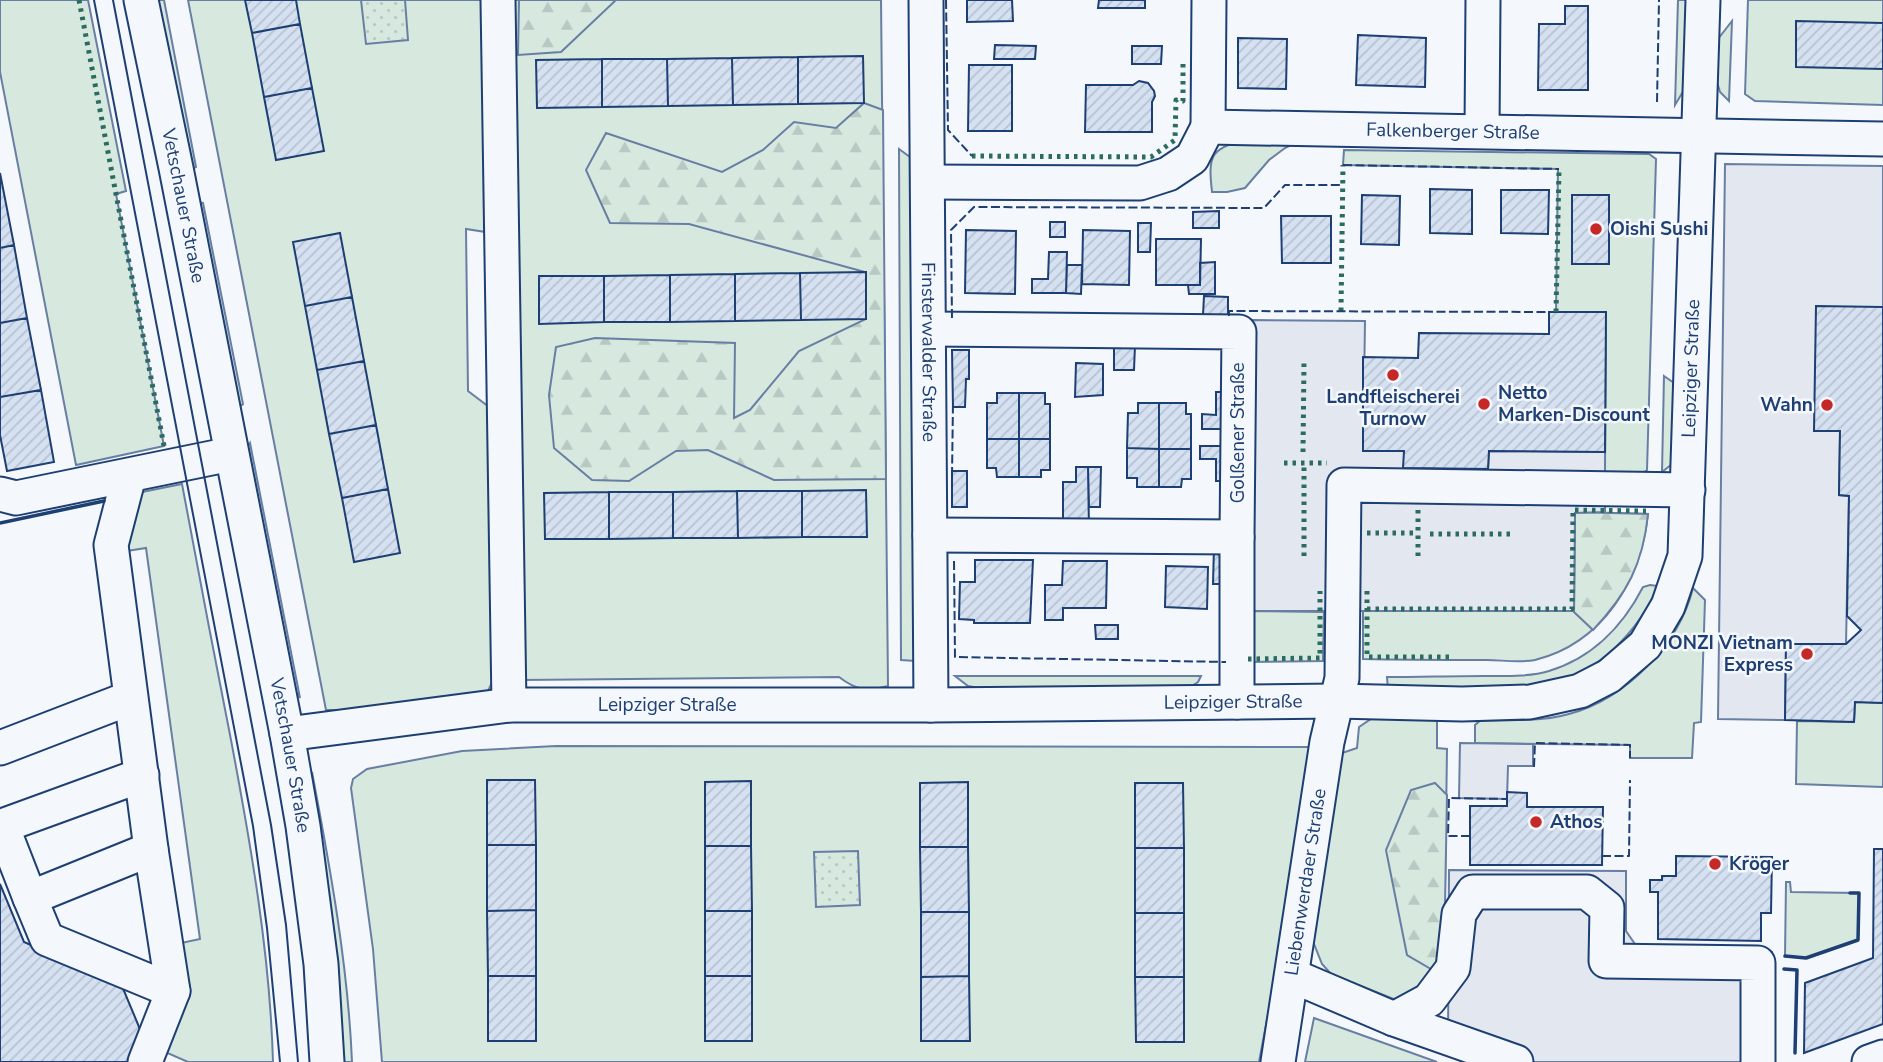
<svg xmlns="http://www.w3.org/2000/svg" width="1883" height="1062" font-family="'Nunito Sans',sans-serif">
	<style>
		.grass { fill: #d7e8df; stroke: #687fa3; stroke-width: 2 }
		.forest { fill: url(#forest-firs); stroke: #687fa3; stroke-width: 2 }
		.park { fill: url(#park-dots); stroke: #687fa3; stroke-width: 2 }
		.parking { fill: #e3e8f0; stroke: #687fa3; stroke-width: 2 }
		.building { fill: url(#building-hatch); stroke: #1d3f73; stroke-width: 2 }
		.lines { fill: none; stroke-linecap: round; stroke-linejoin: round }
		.minor-casing { stroke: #1d3f73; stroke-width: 37 }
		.minor { stroke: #f4f7fb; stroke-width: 33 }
		.tram { stroke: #1d3f73; stroke-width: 2 }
		.hedge { stroke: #2c6c60; stroke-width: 5; stroke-dasharray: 3.5 5; stroke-linecap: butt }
		.fence { stroke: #1d3f73; stroke-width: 2; stroke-dasharray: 9 3.5; stroke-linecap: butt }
		.wall { stroke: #1d3f73; stroke-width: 3.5 }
		.poi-dot { fill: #c62828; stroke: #f4f7fb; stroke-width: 2.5 }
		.labels { text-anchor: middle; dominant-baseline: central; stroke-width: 5; stroke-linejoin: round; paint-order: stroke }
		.street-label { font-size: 19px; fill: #1d3f73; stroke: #f4f7fb }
		.poi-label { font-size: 19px; font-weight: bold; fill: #1d3f73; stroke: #f4f7fb; text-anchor: start }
	</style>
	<defs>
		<pattern id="forest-firs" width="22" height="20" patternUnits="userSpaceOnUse" patternTransform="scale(1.75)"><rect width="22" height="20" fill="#d7e8df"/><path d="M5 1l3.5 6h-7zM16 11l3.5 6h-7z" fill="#b8c8c3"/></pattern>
		<pattern id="park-dots" width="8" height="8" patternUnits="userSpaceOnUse" patternTransform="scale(1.75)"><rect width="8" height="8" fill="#d7e8df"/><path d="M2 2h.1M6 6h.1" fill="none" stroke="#b8c8c3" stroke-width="1.8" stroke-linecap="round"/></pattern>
		<pattern id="building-hatch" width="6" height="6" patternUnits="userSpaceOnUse" patternTransform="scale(1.75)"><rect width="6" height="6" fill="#d5e0f0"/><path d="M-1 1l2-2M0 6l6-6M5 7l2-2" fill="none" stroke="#b6c1d1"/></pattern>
	</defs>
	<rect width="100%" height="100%" fill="#f4f7fb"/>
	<path class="grass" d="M0 0H88L126 191 116 194 164 446 76 465 0 72Z
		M158 0H164L196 167 190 170Z
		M188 0H488L492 233 466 229 468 391 493 410 499 668 487 693 344 710H326Z
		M514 0H881L888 686C867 692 856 690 839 677L522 680Z
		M1678 0H1690L1687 85 1675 105Z
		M1748 0H1883V105L1755 101 1745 94Z
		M1732 21 1729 101 1720 92 1717 82 1718 39Z
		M1301 140 1285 148 1269 160 1245 188 1227 192H1212C1211 181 1208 163 1215 154 1231 135 1279 140 1301 140Z
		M899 149 914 160 916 661 901 660Z
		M1344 150 1649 154 1656 159 1647 470 1640 475 1605 474 1606 313 1556 312 1558 169 1343 165Z
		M196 202 203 203 243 404 237 409Z
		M1664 376 1677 385 1676 461 1662 472Z
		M250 443 300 698 289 682 244 451Z
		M182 484C198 569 214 655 231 740 251 846 270 954 273 1062H188L165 1052 181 943 200 939 146 548 127 551 142 492Z
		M1575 512 1648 514C1641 580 1603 643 1535 660 1520 663 1501 660 1487 660 1446 660 1405 660 1363 659V610L1574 611Z
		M1650 585 1658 586C1639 631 1599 672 1550 685 1525 691 1500 690 1474 690 1445 690 1416 690 1388 690L1387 677C1419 677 1452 676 1484 676 1505 676 1529 677 1549 671 1592 658 1623 626 1643 587Z
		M1693 588 1705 600 1701 722 1694 723 1692 758H1630V745L1475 743V725L1482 719C1511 720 1541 722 1569 714 1625 699 1679 645 1693 588Z
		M1245 611 1324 612 1323 661 1245 662Z
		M955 676H1201L1198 682 1187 689 989 690 968 686Z
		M1855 702 1883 703V787L1796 784 1797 721 1854 722Z
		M1437 718V748L1447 749 1444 960 1437 980 1396 1000 1331 974 1322 964 1312 939 1339 754 1357 748 1359 727 1371 719Z
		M556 746 1310 747 1272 993 1259 1062H382L373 949 351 788 353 779 367 769 462 751Z
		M312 772C330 867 348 965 352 1062H344L334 939 311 790Z
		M1786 882H1790L1791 892 1859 893 1858 940 1806 958 1785 956Z
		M1314 1018 1437 1062H1305Z"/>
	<path class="forest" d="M519 0H616L561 52 518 55Z
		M864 103 883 110 886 479 774 480 708 450 676 451 629 481 592 480 554 448 549 395 556 347 595 338 735 343 734 418 750 410 799 351 866 319 865 272 689 224 610 223 586 170 606 133 722 172 763 150 794 122 836 128Z
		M1575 512 1648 514C1643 564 1627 594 1593 630L1574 612Z
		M1435 783 1447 795 1444 960 1431 969 1407 955 1386 850 1411 790Z"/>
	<path class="park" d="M361 0H405L408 40 366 44Z
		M858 851 860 905 816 907 814 852Z"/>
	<path class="parking" d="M1725 164 1883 166V307L1840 431 1839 495 1849 496 1846 644H1786L1785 720 1718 719Z
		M1253 320 1365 321 1363 451H1404V468L1488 469 1489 451 1605 452V512L1575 513 1574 611H1250Z
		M1460 743 1533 744V766H1508L1507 799 1459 798Z
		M1449 870 1626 871V931L1637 947 1772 952V1062H1494L1448 1044Z"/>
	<path class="building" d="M245 0H296L300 24 252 33Z
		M967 0H1012L1013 21 967 22Z
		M1099 0H1145V8H1098Z
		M1565 6H1588V90H1538L1539 24H1565Z
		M1796 21 1883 23V69L1796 67Z
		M300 24 312 88 264 97 252 33Z
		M1358 35 1426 38 1425 87 1356 85Z
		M1238 38 1287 39 1286 89 1238 88Z
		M995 45 1036 46 1035 59H994Z
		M1132 46H1162L1161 64H1132Z
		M863 56 864 103 798 104V57Z
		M798 57V104L733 105 732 58Z
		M732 58 733 105 668 106 667 59Z
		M602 59H667L668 106 602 107Z
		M602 59V107L537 108 536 60Z
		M969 65H1012V131H968Z
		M1139 81 1148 83 1154 91 1155 96 1152 102V132H1085L1086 85H1133Z
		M312 88 324 151 276 160 264 97Z
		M0 173 14 245 0 248Z
		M1430 189 1472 190V234L1430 233Z
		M1501 190H1549L1548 234 1501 233Z
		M1362 195 1400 196 1399 245 1361 244Z
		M1572 195H1609V264H1572Z
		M1219 211V228H1193V212Z
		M1281 216H1331V263H1282Z
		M1050 222H1065V237H1050Z
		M1138 223H1151L1150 252H1138Z
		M966 230 1016 231 1015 294 965 293Z
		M1083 230 1130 231 1129 285 1082 284Z
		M340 233 352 297 305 306 293 242Z
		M1156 239H1201L1200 285H1156Z
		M14 245 27 318 0 323V248Z
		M1049 252H1067L1066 293H1032V279H1048Z
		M1215 262V294H1189L1188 285H1200V263Z
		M1067 265H1082L1081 294 1066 293Z
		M866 272V319L801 320 800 273Z
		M800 273 801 320 735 321V274Z
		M735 274V321L670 322V275Z
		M670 275V322H604V276Z
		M539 276H604V322L539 324Z
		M1204 296 1228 297V317L1203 315Z
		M352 297 364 361 317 370 305 306Z
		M1816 306 1883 307V703L1855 702 1854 722 1785 720 1786 644H1846L1861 630 1847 616 1849 496 1839 495 1840 431H1814Z
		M1549 312H1606L1605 452 1489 451 1488 469 1403 468 1404 451H1363V357L1418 358 1419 333 1549 334Z
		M27 318 41 390 0 397V323Z
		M1114 344 1135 345 1134 370H1114Z
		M952 350H969V379H966L965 407H953Z
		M364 361 376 425 329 434 317 370Z
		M1076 363 1103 364V395L1075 397Z
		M41 390 54 462 7 471 0 435V397Z
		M1216 392H1230V429H1202V414L1216 415Z
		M997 393H1019V439H987V403H997Z
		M1019 393H1045V404H1050V439H1019Z
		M1138 403H1159V449L1127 448 1128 413H1138Z
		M1159 403H1186V414H1191V449H1159Z
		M376 425 388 489 342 498 329 434Z
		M987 439H1019V477H997L996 468H987Z
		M1019 439H1050V470H1041V477H1019Z
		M1200 446H1229V481H1216V459H1200Z
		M1127 448 1159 449V487H1137V478H1127Z
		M1159 449H1191V479H1182L1181 487H1159Z
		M1076 467H1088L1089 530H1063V482H1076Z
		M1088 467H1101L1100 507H1089Z
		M952 471H967V507H952Z
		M388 489 400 553 354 562 342 498Z
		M866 490 867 537H802V491Z
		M737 491H802V537L738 538Z
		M737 491 738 538H673V492Z
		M609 492H673V538L609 539Z
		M609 492V539H545L544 493Z
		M1214 547 1231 548 1230 584H1213Z
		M975 560H1033L1030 623H974V620L959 619 960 582H975Z
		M1063 561H1107L1106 608H1063V620H1045V585H1062Z
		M1166 566 1208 567 1207 609 1165 607Z
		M1095 625H1118V639H1096Z
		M487 780H535L536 845H487Z
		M751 781V846H705V782Z
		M968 782V847H920V783Z
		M1135 783H1183L1184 848H1135Z
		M1507 792 1527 793V807H1603L1602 865H1470V806H1507Z
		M487 845H536V910L487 911Z
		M705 846H751L752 911H705Z
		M920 847H968L969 912H921Z
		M1135 848H1184V913H1135Z
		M1874 849H1883V1024L1804 1053 1805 983 1873 958Z
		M1676 856 1772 857 1771 913H1761V941L1658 939V892H1650V880H1662V876H1676Z
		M0 884 24 942 122 986 142 1034 128 1062H0Z
		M536 910V976H488L487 911Z
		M705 911H752V976H705Z
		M921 912H969V976L921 977Z
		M1135 913H1184V977H1135Z
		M488 976H536V1041H488Z
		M705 976H752V1041H705Z
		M969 976 970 1041H921V977Z
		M1135 977H1184V1042H1136Z"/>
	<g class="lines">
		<g class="minor-casing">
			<g id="minor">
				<path id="s1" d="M141 0 176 168 287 734 303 826 321 964 327 1062"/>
				<path d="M498 0 509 705"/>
				<path id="s2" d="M926 0 931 705"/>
				<path d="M1208 127 1209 0"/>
				<path d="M1482 131 1483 0"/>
				<path id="s3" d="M928 182 1140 183 1168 174 1192 158 1208 127 1883 139"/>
				<path d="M929 329 1239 332 1237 537 930 535"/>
				<path d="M129 476 111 545 151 849 173 991 145 1062"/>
				<path d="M0 494 16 498 231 454"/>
				<path d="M1237 702V537"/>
				<path id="s4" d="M287 734 509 705H931L1336 701 1462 704 1530 702 1580 691 1609 676 1645 645 1668 606 1685 556 1703 0"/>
				<path d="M0 748 130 698"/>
				<path d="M142 775 2 826 30 898 151 849"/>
				<path d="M30 898 47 939 173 991"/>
				<path d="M1293 976 1394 1019 1516 1062"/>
				<path d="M1394 1019 1429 1000 1453 968 1459 914 1473 892H1587L1607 908 1606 961 1758 963V1062"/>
				<path id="s5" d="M1278 1062 1327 742 1342 678 1344 485 1688 490"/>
				<path d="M1869 1062 1883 1057"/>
			</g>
		</g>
		<use href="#minor" class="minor"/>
		<path class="tram" d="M94 0 253 826 267 928 280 1062
			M113 0 271 825 286 925 298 1062"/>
		<path class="hedge" d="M79 0 164 446
			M972 156 1151 157 1175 140 1176 100 1183 101V62
			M1341 311 1343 165
			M1556 312 1559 169
			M1303 452 1304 362
			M1284 463H1327
			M1418 510V556
			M1367 533H1418
			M1430 534H1515
			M1304 556V463
			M1367 591V657H1453
			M1367 609H1572L1573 510 1646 511
			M1248 659 1320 658V591"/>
		<path class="fence" d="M946 0 948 130 972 156
			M1657 102 1659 0
			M1343 165 1559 169
			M1229 316V311L1552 312
			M952 318 951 230 974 207 1264 208 1285 185H1343
			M952 476 953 402
			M954 561 955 657 1226 662
			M1534 767 1535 743 1630 745V758
			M1470 836H1448L1449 798 1507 799V803
			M1602 856H1629L1630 780"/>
		<path class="wall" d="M0 523 104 501
			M1785 956 1806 958 1858 940 1859 893H1850
			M1784 969 1797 970 1795 1053"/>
	</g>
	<g class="poi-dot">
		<circle cx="1596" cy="229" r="7"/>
		<circle cx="1393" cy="375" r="7"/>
		<circle cx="1484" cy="404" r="7"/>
		<circle cx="1827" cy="405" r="7"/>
		<circle cx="1807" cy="654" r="7"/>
		<circle cx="1536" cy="822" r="7"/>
		<circle cx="1715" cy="864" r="7"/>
	</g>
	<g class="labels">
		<g class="street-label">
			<text stroke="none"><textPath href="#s3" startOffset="550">Falkenberger Straße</textPath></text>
			<text stroke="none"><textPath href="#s1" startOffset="210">Vetschauer Straße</textPath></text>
			<text stroke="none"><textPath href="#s2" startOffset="352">Finsterwalder Straße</textPath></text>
			<text stroke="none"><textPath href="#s4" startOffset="1662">Leipziger Straße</textPath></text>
			<text transform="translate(1238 433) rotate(-90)">Golßener Straße</text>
			<text stroke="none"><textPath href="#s4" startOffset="948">Leipziger Straße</textPath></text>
			<text stroke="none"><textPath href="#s4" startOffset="382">Leipziger Straße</textPath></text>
			<text stroke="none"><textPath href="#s1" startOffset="770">Vetschauer Straße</textPath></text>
			<text stroke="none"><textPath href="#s5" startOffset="182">Liebenwerdaer Straße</textPath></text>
		</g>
		<g class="poi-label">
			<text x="1610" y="229">Oishi Sushi</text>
			<text x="1498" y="393">Netto<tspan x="1498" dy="22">Marken-Discount</tspan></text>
			<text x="1393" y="397" text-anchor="middle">Landfleischerei<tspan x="1393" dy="22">Turnow</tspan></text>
			<text x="1813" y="405" text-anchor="end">Wahn</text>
			<text x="1793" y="643" text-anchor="end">MONZI Vietnam<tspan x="1793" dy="22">Express</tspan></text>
			<text x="1550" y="822">Athos</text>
			<text x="1729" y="864">Kröger</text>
		</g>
	</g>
</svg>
